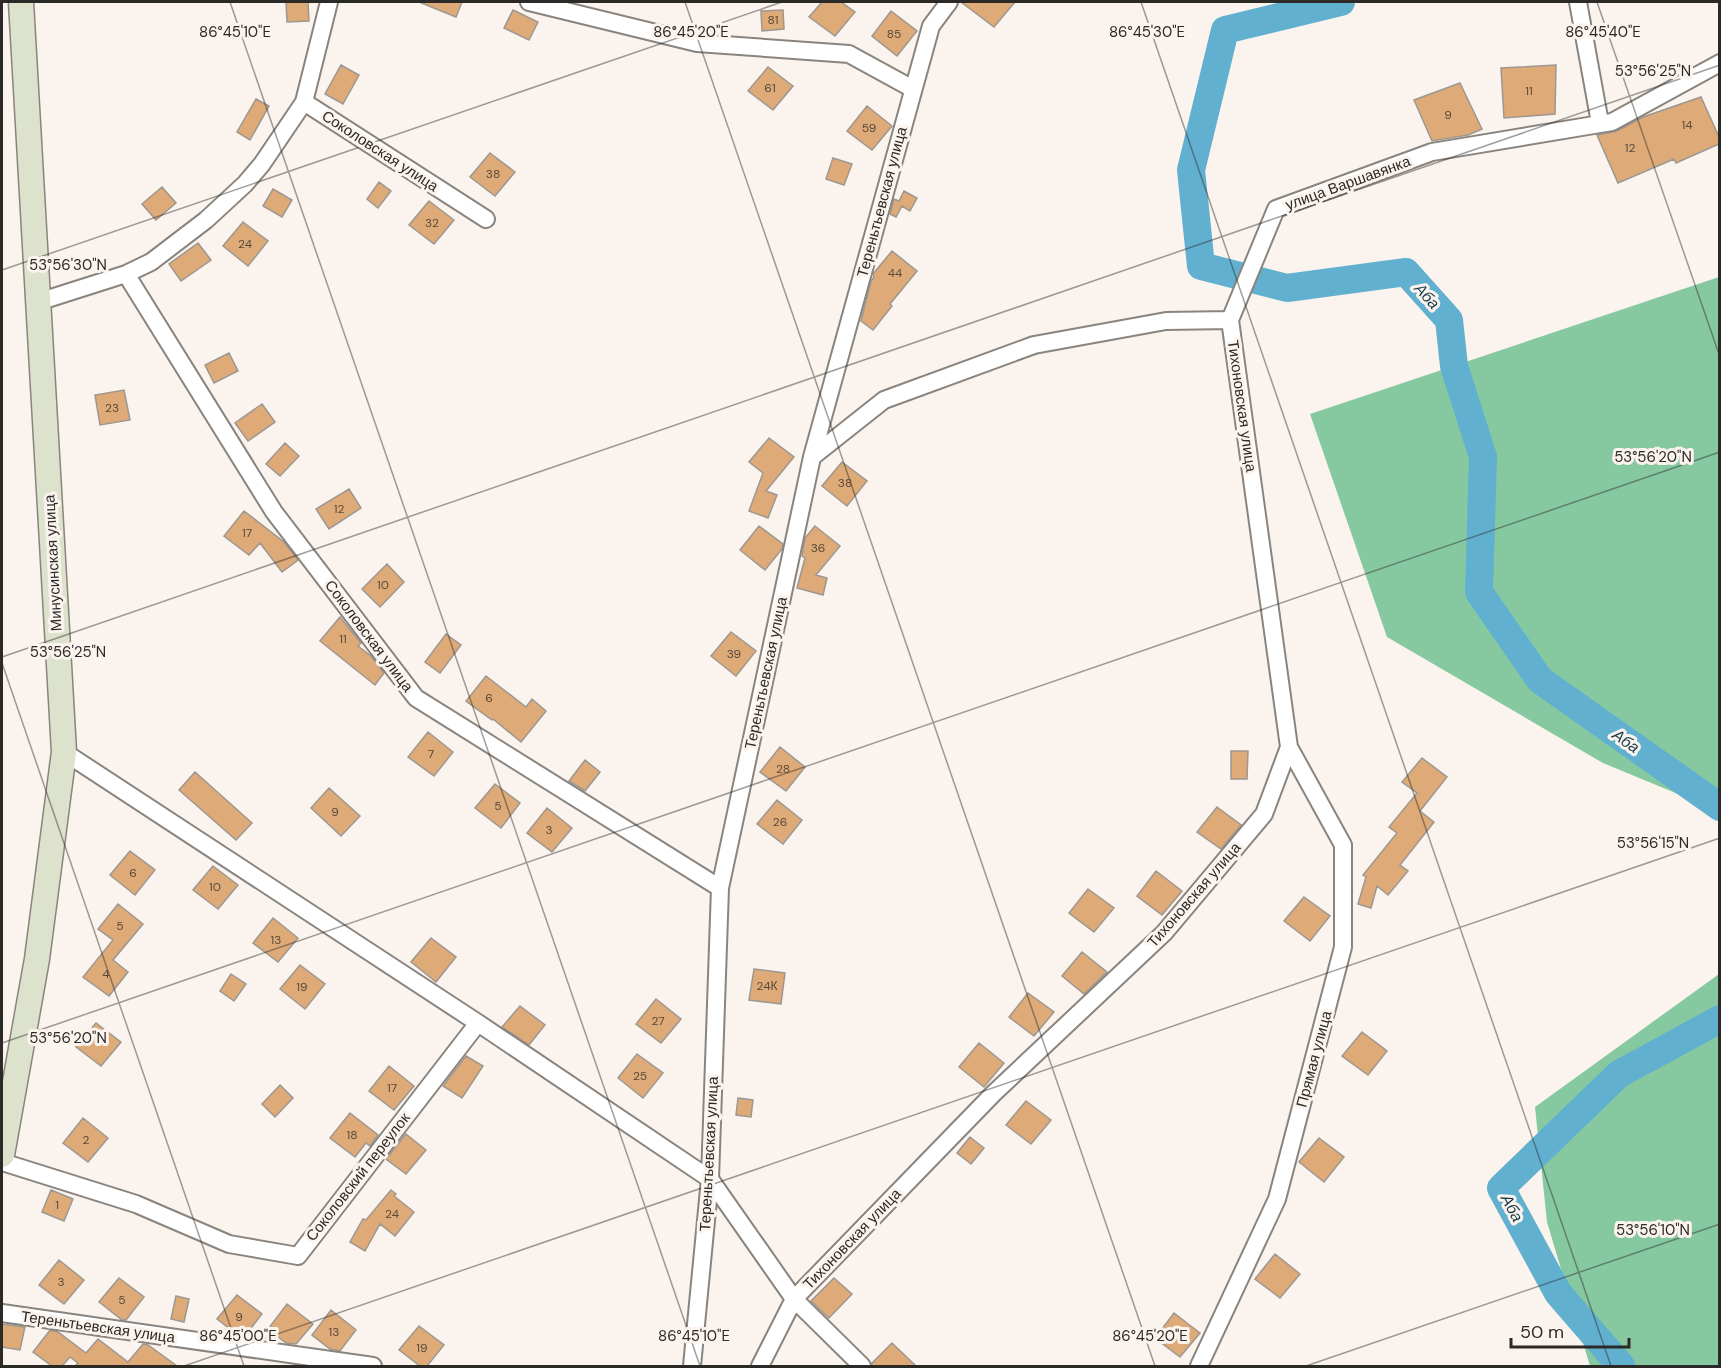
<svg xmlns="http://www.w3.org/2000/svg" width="1721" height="1368" font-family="'DM Sans',sans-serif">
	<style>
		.forest { fill: #86c9a1 }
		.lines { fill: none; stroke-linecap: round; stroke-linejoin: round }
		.river { stroke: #61b0cf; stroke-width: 28 }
		.building { fill: #deaa77; stroke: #9d9791; stroke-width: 1.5 }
		.street-casing { stroke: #8a847e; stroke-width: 20 }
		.secondary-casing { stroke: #8a847e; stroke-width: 27 }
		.street { stroke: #fff; stroke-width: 16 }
		.secondary { stroke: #dce2cc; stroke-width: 24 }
		.ticks { fill: none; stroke: #2c2a27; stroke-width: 1.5; stroke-opacity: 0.45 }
		.labels { text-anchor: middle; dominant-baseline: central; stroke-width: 6; stroke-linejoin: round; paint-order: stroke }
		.number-label { font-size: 12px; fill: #584a3b }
		.street-label { font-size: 15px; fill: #2c2a27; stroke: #fbf3ed }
		.water-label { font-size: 16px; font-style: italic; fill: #173b49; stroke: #fbf3ed }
		.ticks-label { font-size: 15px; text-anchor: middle; fill: #2c2a27; stroke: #fbf3ed; stroke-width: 6; stroke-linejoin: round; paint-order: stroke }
	</style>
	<rect width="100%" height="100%" fill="#fbf3ed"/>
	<path class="forest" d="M1719 277H1720L1719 811 1603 763 1387 637 1310 414Z
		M1719 974V1366H1590L1547 1222 1535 1107Z"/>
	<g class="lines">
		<path class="river" d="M1341 2 1225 30 1191 170 1201 266 1287 288 1406 272 1449 320 1454 366 1483 457 1479 592 1540 680 1720 807
			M1621 1366 1558 1293 1501 1188 1619 1074 1720 1019"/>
	</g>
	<path class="building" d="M286 2H308L309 21 287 22Z
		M419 2H462L456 17Z
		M822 2H841L855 12 835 36 809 17Z
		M961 2H1015L994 27Z
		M513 10 538 22 529 40 504 28Z
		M783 10 784 29 762 31 761 11Z
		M891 11 917 31 897 56 872 36Z
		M341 65 359 75 343 104 325 94Z
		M1556 65 1555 114 1504 118 1501 68Z
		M768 67 793 86 773 110 748 91Z
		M1460 83 1482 129 1468 135 1432 141 1414 100Z
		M1701 97 1719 137V144L1676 163 1674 159 1618 183 1597 135 1617 131 1643 117Z
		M256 99 269 106 250 140 237 132Z
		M867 106 892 126 872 150 847 131Z
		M490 153 515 172 495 196 470 177Z
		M833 158 852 164 844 185 826 179Z
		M379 182 391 191 378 208 367 199Z
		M162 187 176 203 156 220 142 204Z
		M273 189 292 200 282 217 263 206Z
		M904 191 917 198 910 211 902 206 896 217 890 214 894 199 899 201Z
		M429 201 454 220 434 244 409 225Z
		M243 222 268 241 248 266 223 246Z
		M198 243 211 260 181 281 169 264Z
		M892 251 917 271 890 304 892 306 873 330 861 321 871 281 874 277 873 274Z
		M229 353 238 371 214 383 205 365Z
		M124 390 130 420 100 425 95 395Z
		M262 404 275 422 248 441 235 423Z
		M769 438 794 457 766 491 777 495 768 518 749 511 763 473 749 462Z
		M285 443 299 456 280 476 266 464Z
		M842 462 867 481 847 506 822 486Z
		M349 489 361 508 329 529 316 509Z
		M244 511 284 542 298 560 282 572 260 543 249 555 224 536Z
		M759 526 783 544 782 549 765 570 740 550Z
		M815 526 840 546 816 575 827 578 823 595 797 588 805 558 802 556 805 538Z
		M387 564 404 582 380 607 362 589Z
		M340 617 361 643 358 646 371 656 384 673 375 685 320 641Z
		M731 632 756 651 736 676 711 656Z
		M446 634 461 645 440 673 425 662Z
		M486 676 526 707 532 699 546 711 521 742 493 719 492 720 466 701Z
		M428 732 453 752 434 776 408 757Z
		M780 747 805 767 786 791 760 772Z
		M1231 751H1248L1247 779H1231Z
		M1422 758 1447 777 1420 811 1434 822 1400 865 1408 871 1388 895 1377 886 1371 908 1358 904 1366 877 1363 875 1397 833 1389 827 1417 793 1402 782Z
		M585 760 600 772 585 791 569 781Z
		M195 772 252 823 236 840 179 790Z
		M495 784 520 803 501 828 475 808Z
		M329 788 360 816 341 836 311 808Z
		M777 800 802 820 783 844 757 824Z
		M1217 807 1241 825 1221 849 1197 832Z
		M547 808 572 828 552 852 527 833Z
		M130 851 155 870 135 895 110 875Z
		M213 866 238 885 218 909 193 890Z
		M1156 871 1182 891 1162 915 1137 896Z
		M1088 889 1114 908 1094 932 1069 913Z
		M1304 897 1330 916 1310 941 1284 921Z
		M118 904 143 924 113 960 128 972 109 996 83 977 113 940 98 929Z
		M273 918 298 938 278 962 253 943Z
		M431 938 456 957 436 982 411 962Z
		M1082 952 1107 972 1084 994 1062 976Z
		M300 965 325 984 305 1009 280 989Z
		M754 969 785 973 781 1004 749 1000Z
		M231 974 246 984 234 1001 220 991Z
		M1028 993 1054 1012 1034 1036 1009 1017Z
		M656 999 681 1019 661 1043 636 1024Z
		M520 1006 545 1025 529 1045 502 1027Z
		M96 1023 121 1042 101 1066 76 1047Z
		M1362 1032 1387 1051 1368 1075 1342 1056Z
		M979 1043 1004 1063 984 1087 959 1067Z
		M637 1054 663 1073 643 1098 618 1078Z
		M466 1056 483 1066 462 1098 443 1086Z
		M389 1066 414 1086 394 1110 369 1091Z
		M280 1085 293 1098 275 1117 262 1104Z
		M738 1098 753 1100 751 1117 736 1115Z
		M1026 1101 1051 1120 1031 1144 1006 1125Z
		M350 1113 378 1135 370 1146 366 1143 355 1157 330 1138Z
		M83 1118 108 1138 88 1162 63 1143Z
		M406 1134 426 1150 406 1174 386 1159Z
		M970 1137 984 1148 971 1164 957 1153Z
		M1319 1138 1344 1157 1324 1182 1299 1162Z
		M51 1190 73 1199 64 1221 42 1212Z
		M391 1190 396 1194 394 1196 414 1212 395 1236 380 1224 365 1251 350 1242 363 1219 366 1220Z
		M1275 1254 1300 1274 1280 1298 1255 1279Z
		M59 1260 84 1280 64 1304 39 1285Z
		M119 1278 144 1297 126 1320H122L99 1302Z
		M834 1278 852 1294 829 1318 811 1301Z
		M237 1295 262 1314 244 1337 239 1336 217 1319Z
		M176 1296 189 1299 184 1322 171 1319Z
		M287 1304 313 1324 296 1344 286 1343 268 1329Z
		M331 1310 356 1330 340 1351 330 1349 312 1335Z
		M1174 1313 1200 1333 1180 1357 1155 1338Z
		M2 1324 25 1327 20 1350 2 1347Z
		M419 1326 444 1345 427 1366H420L399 1350Z
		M50 1330 58 1332 86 1353 98 1339 128 1362 143 1344 148 1345 177 1366H75L78 1363 70 1357 62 1366H52L33 1352Z
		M892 1343 916 1366H872V1363Z"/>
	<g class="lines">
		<g class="street-casing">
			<path id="street" d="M529 2 697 43 849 54 913 89
				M1578 2 1600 123
				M304 102 486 219
				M126 274 151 262 206 220 245 184 262 164 304 102 329 2
				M38 302 126 274 274 512 416 698 720 888
				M812 457 884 400 1034 345 1166 321 1230 320 1276 209 1432 152 1612 122 1720 63
				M64 752 478 1023 710 1179 794 1299 862 1366
				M2 1162 136 1204 229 1244 298 1256 478 1023
				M2 1313 373 1366
				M692 1366 710 1179 720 888 812 457 931 26 949 2
				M760 1366 794 1299 994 1093 1164 933 1264 814 1289 747 1230 320
				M1199 1366 1277 1199 1343 947V845L1289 747"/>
		</g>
		<g class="secondary-casing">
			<path id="secondary" d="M2 1155 37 959 64 752 21 2"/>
		</g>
		<use href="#street" class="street"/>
		<use href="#secondary" class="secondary"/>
	</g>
	<path class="ticks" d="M230 2 700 1366M685 2 1155 1366M1141 2 1611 1366M1597 2 1720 357M2 270 782 2M2 657 1720 65M2 663 244 1366M2 1043 1720 452M184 1366 1720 838M1306 1366 1720 1224"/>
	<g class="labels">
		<g class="number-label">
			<text x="773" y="20">81</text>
			<text x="894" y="34">85</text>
			<text x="770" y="88">61</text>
			<text x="1529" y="91">11</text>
			<text x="1448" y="115">9</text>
			<text x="1687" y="125">14</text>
			<text x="869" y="128">59</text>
			<text x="1630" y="148">12</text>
			<text x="493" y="174">38</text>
			<text x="432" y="223">32</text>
			<text x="245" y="244">24</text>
			<text x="895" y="273">44</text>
			<text x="112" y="408">23</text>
			<text x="845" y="483">38</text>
			<text x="339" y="509">12</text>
			<text x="247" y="533">17</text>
			<text x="818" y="548">36</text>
			<text x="383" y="585">10</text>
			<text x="343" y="639">11</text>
			<text x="734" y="654">39</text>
			<text x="489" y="698">6</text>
			<text x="431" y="754">7</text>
			<text x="783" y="769">28</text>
			<text x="498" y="806">5</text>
			<text x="335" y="812">9</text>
			<text x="780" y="822">26</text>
			<text x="549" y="830">3</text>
			<text x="133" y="873">6</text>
			<text x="215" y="887">10</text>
			<text x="120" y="926">5</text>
			<text x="276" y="940">13</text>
			<text x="106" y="974">4</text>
			<text x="767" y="986">24К</text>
			<text x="302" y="987">19</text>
			<text x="658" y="1021">27</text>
			<text x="640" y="1076">25</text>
			<text x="392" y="1088">17</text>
			<text x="352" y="1135">18</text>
			<text x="86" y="1140">2</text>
			<text x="57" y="1205">1</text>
			<text x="392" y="1214">24</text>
			<text x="61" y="1282">3</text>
			<text x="122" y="1300">5</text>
			<text x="239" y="1317">9</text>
			<text x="334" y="1332">13</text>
			<text x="422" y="1348">19</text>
		</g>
		<g class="street-label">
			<text transform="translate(380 151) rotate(33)">Соколовская улица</text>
			<text transform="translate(1348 183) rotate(-20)">улица Варшавянка</text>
			<text transform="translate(882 202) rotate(-75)">Тереньтьевская улица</text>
			<text transform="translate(1242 406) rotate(82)">Тихоновская улица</text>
			<text transform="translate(53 563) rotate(-93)">Минусинская улица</text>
			<text transform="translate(369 636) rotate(53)">Соколовская улица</text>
			<text transform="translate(766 673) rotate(-78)">Тереньтьевская улица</text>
			<text transform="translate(1194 895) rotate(-49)">Тихоновская улица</text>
			<text transform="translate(1314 1059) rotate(-75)">Прямая улица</text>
			<text transform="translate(709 1154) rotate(-87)">Тереньтьевская улица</text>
			<text transform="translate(358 1177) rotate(-52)">Соколовский переулок</text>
			<text transform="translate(852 1239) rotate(-46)">Тихоновская улица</text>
			<text transform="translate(98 1327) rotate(8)">Тереньтьевская улица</text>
		</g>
		<g class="water-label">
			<text transform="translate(1427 296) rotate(48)">Аба</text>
			<text transform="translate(1626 741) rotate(35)">Аба</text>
			<text transform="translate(1512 1208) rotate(62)">Аба</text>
		</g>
	</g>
	<g class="ticks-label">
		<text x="691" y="37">86°45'20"E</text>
		<text x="1147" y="37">86°45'30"E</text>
		<text x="1603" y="37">86°45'40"E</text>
		<text x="235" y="37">86°45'10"E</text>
		<text x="1653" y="76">53°56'25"N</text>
		<text x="68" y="270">53°56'30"N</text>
		<text x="1653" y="462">53°56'20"N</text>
		<text x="68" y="657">53°56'25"N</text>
		<text x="1653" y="848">53°56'15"N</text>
		<text x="68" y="1043">53°56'20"N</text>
		<text x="1653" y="1235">53°56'10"N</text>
		<text x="238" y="1341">86°45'00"E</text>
		<text x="694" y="1341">86°45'10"E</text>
		<text x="1150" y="1341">86°45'20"E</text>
	</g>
	<rect width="1721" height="1368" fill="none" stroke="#2c2a27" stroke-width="6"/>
	<path d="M1511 1338v9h118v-9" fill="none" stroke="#2c2a27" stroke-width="3"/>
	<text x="1520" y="1338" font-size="18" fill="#2c2a27" stroke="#fbf3ed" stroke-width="4.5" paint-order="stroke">50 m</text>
</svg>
